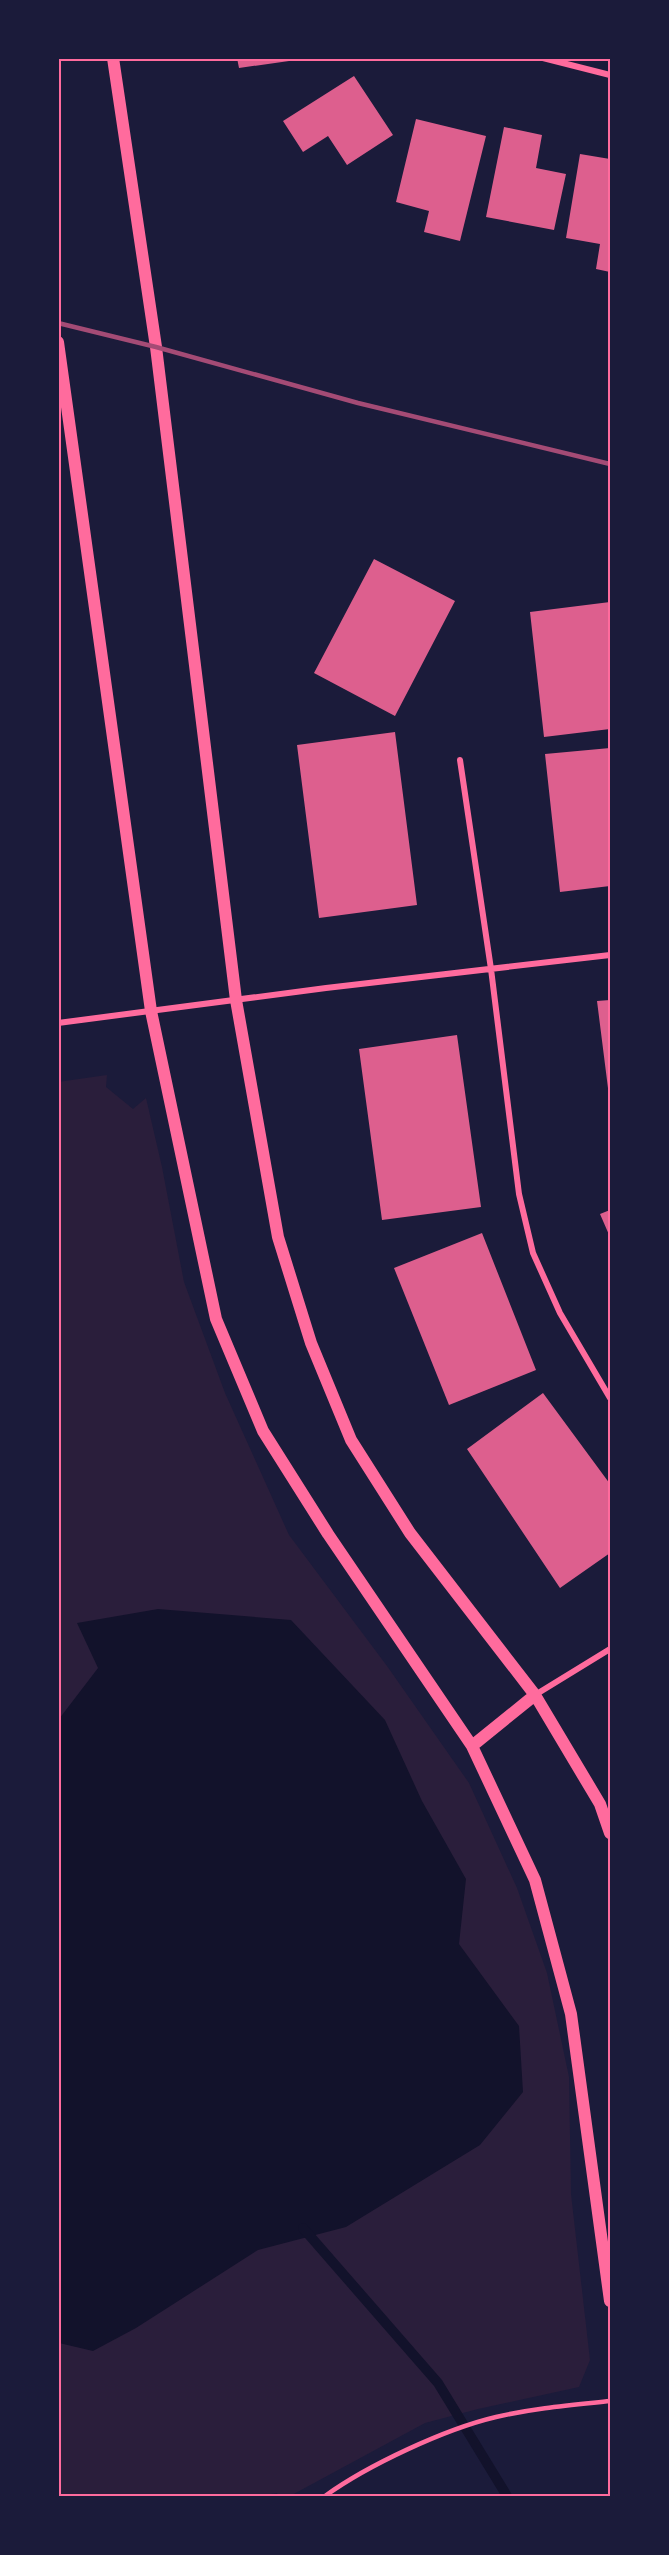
<svg xmlns="http://www.w3.org/2000/svg" width="669" height="2555" font-family="Jost,sans-serif">
	<style>
		.green { fill: #2a1e3b }
		.water { fill: #12122b }
		.lines { fill: none; stroke-linecap: round; stroke-linejoin: round }
		.stream { stroke: #12122b; stroke-width: 10 }
		.building { fill: #dd5f8e }
		.service { stroke: #ff6b9d; stroke-width: 4.5 }
		.minor { stroke: #ff6b9d; stroke-width: 6 }
		.secondary { stroke: #ff6b9d; stroke-width: 12 }
		.rail { stroke: #a44b75; stroke-width: 4.5 }
		.neatline { fill: none; stroke: #ff6b9d; stroke-width: 2 }
	</style>
	<rect width="100%" height="100%" fill="#1b1b3a"/>
	<path class="green" d="M107 1075 106 1087 133 1109 146 1098 162 1167 184 1282 225 1393 289 1535 387 1666 469 1783 517 1888 547 1973 569 2077 571 2194 590 2360 579 2387 478 2409 425 2423 290 2496H279L277 2493 258 2496H59L58 1082Z"/>
	<path class="water" d="M158 1609 291 1620 385 1720 422 1801 466 1879 459 1944 519 2026 523 2092 480 2145 346 2227 258 2250 136 2328 93 2351 59 2343V1719L98 1668 77 1623Z"/>
	<g class="lines">
		<path class="stream" d="M303 2228 438 2383 507 2496"/>
	</g>
	<path class="building" d="M237 58H296V60L239 68Z
		M354 76 393 135 347 165 328 136 303 152 283 121Z
		M416 119 486 136 460 241 424 232 429 211 396 202Z
		M504 127 542 135 536 168 566 174 554 230 486 217Z
		M580 154 610 159V272L596 269 600 244 566 238Z
		M374 559 455 601 395 716 314 673Z
		M610 602V729L544 737 530 612Z
		M395 732 417 905 319 918 297 745Z
		M610 748V886L560 892 545 754Z
		M610 1000V1096H609L597 1001Z
		M457 1035 481 1207 382 1220 359 1049Z
		M610 1210V1237L600 1214Z
		M482 1233 536 1370 449 1405 394 1268Z
		M543 1393 610 1484V1553L560 1588 467 1449Z"/>
	<g class="lines">
		<path class="service" d="M325 2496C368 2465 445 2429 496 2417 534 2408 572 2405 610 2401"/>
		<path class="minor" d="M543 58 610 75
			M460 760 491 969 519 1194 533 1253 560 1313 610 1398
			M58 1023 326 988 610 955
			M535 1695 610 1649"/>
		<path class="secondary" d="M113 58 156 347 236 1000 278 1237 311 1343 351 1440 410 1533 535 1695 600 1804 610 1833
			M58 342 151 1011 216 1319 263 1431 328 1534 472 1746 535 1880 571 2014 610 2301
			M472 1746 535 1695"/>
		<path class="rail" d="M58 323 156 347 358 403 610 464"/>
	</g>
	<rect width="669" height="2555" fill="none" stroke="#1b1b3a" stroke-width="120"/>
	<rect x="60" y="60" width="549" height="2435" class="neatline"/>
</svg>
